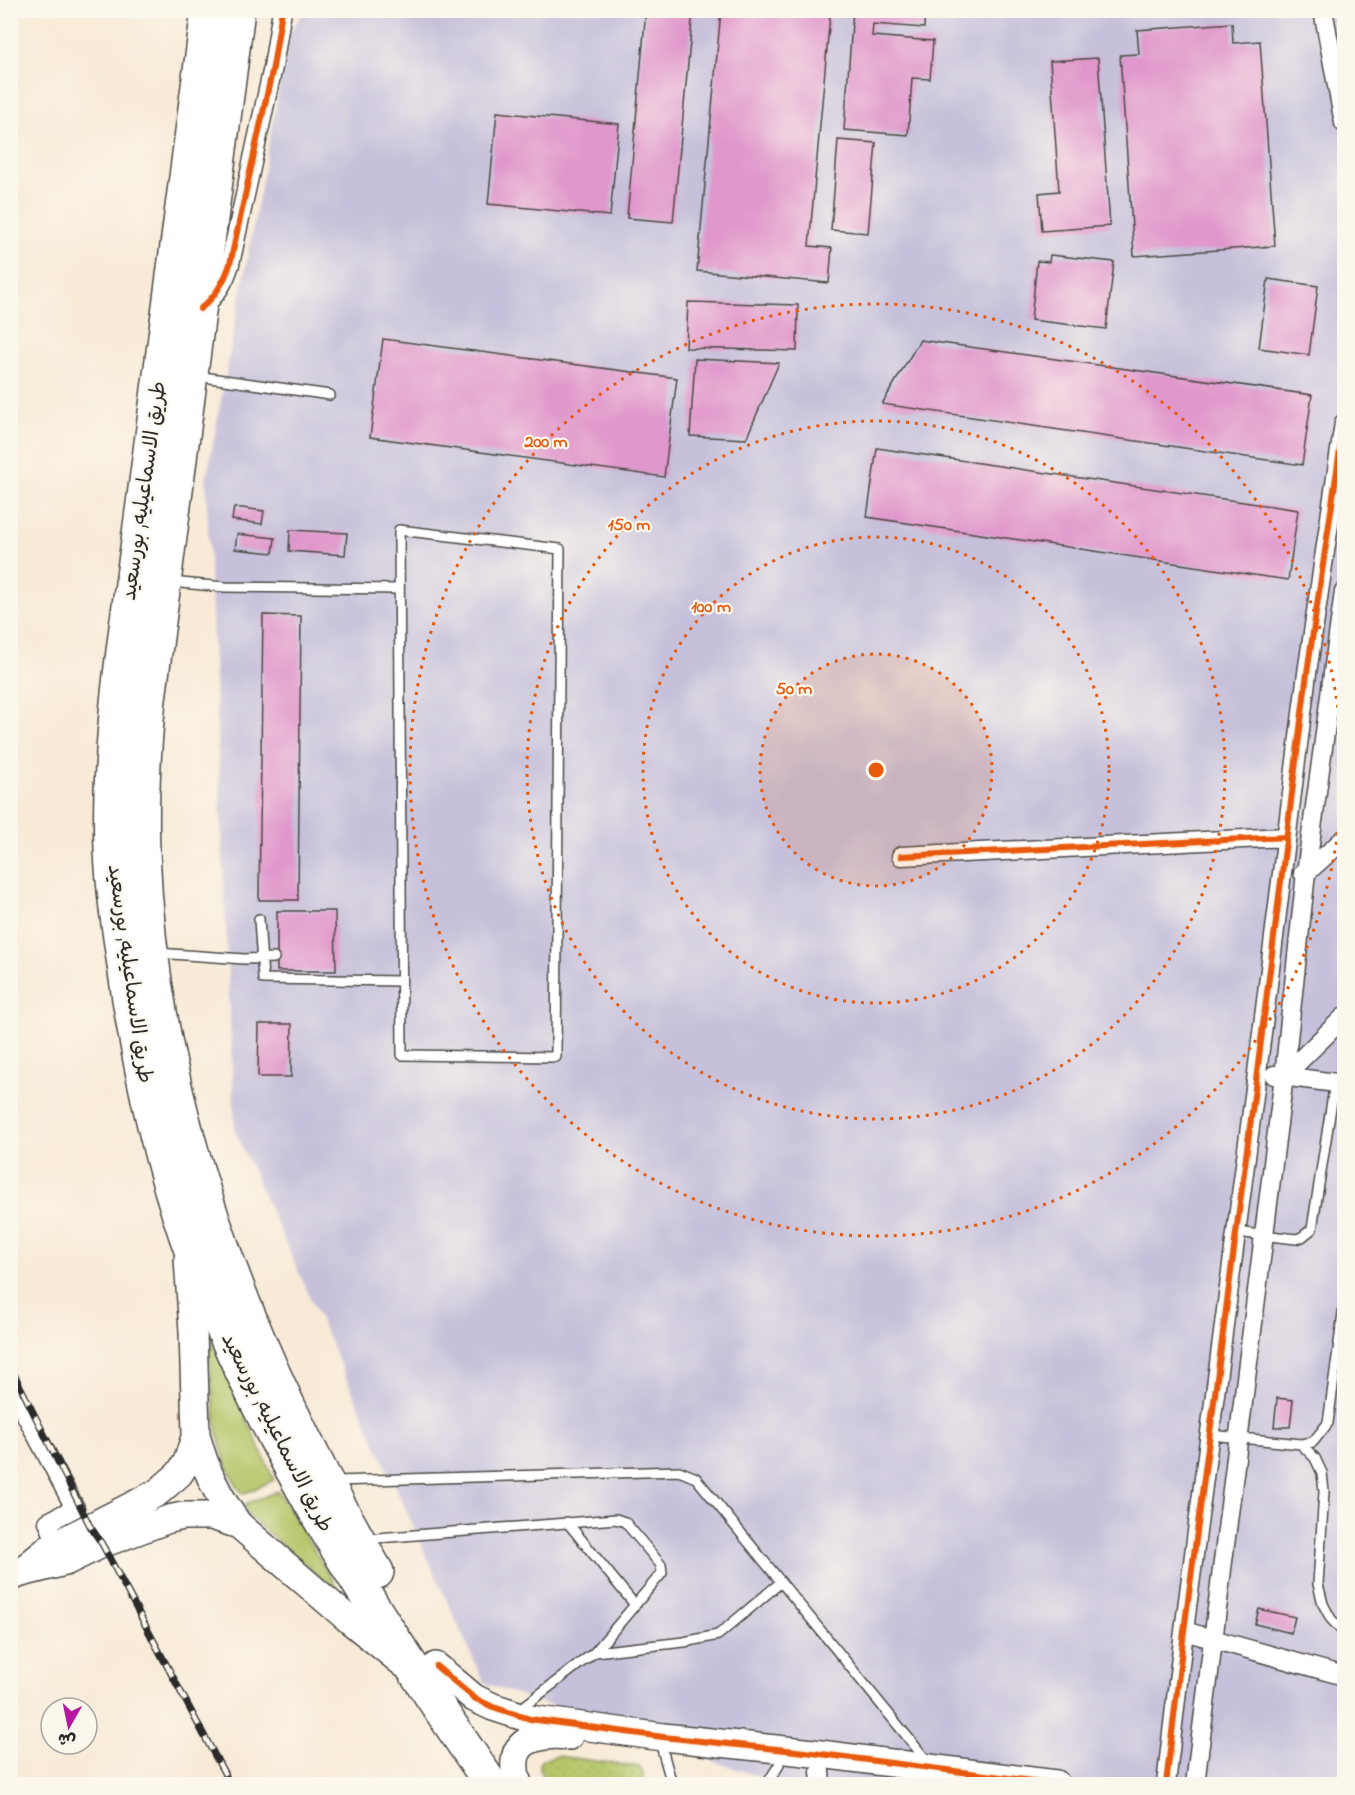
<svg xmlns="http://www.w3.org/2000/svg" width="1355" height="1795" font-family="'Indie Flower','Playpen Sans Arabic',sans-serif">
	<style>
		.industrial { fill: #c6c0da }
		.grass { fill: #b5c669; stroke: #70784a; stroke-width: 1.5 }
		.park { fill: url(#park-dots); stroke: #70784a; stroke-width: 1.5 }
		.building { fill: #e097cb }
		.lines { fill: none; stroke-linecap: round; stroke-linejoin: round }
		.lane-casing { stroke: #4a4845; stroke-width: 12 }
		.street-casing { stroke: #4a4845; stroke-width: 21 }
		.secondary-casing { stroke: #4a4845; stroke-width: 30 }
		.highway-casing { stroke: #4a4845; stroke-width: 36 }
		.lane { stroke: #fff; stroke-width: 9 }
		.street { stroke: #fff; stroke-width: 18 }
		.secondary { stroke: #fff; stroke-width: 27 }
		.highway { stroke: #fff; stroke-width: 33 }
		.rail-casing { stroke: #2b2b2b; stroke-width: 7 }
		.rail { stroke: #fbf7ec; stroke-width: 4.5; stroke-dasharray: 14; stroke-linecap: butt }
		.cycleway-casing { stroke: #fbf7ec; stroke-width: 10 }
		.cycleway { stroke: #e8590c; stroke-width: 6 }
		.ring { fill: none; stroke: #e8590c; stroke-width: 3; stroke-dasharray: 3 6 }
		.labels { text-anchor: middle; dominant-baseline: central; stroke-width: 4.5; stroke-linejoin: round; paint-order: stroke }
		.street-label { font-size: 21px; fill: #2b2b2b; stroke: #fbf7ec }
		.centre { fill: #e8590c; stroke: #fbf7ec; stroke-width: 3 }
		.ring-label { font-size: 18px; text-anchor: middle; font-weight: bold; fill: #e8590c; stroke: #fbf7ec; stroke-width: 4.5; stroke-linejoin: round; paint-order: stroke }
	</style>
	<defs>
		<pattern id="park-dots" width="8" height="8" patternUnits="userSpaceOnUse" patternTransform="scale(1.5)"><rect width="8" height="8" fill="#b5c669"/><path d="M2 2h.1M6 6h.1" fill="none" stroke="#9caa5b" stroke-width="1.8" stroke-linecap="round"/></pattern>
	</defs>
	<rect width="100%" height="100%" fill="#fbf7ec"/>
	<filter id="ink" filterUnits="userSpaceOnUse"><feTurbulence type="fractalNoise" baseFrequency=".0167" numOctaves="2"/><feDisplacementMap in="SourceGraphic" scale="12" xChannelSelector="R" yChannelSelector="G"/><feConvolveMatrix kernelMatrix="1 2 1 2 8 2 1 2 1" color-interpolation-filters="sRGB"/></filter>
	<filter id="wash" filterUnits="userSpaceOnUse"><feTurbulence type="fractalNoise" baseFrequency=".008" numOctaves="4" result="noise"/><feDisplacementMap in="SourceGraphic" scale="24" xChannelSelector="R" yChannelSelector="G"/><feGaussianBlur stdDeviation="1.35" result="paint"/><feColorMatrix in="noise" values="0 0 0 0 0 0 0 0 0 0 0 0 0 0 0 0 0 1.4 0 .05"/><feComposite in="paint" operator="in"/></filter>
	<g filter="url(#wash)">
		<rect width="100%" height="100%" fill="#f8ead7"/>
		<path class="industrial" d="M303 11H1344V1784H781L484 1683 235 1131 206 481 289 35Z"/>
		<path class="grass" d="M208 1333 274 1480 243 1494C210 1452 213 1384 208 1333Z
			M278 1491 342 1596 250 1517 244 1509 246 1504Z"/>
		<path class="park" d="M558 1756 640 1767 647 1784H549L539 1770V1764L543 1759Z"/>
		<g id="blocks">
			<path class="building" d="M646 10H693L673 222 627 218Z
				M721 10H779L830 15 809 246 832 248 829 283 697 271Z
				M853 10H925L924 28 873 24 872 36 933 41 930 79 912 78 908 135 844 130Z
				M1232 23 1233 43 1260 41 1275 246 1134 256 1120 55 1139 54 1137 30Z
				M1098 58 1110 226 1042 231 1039 193 1059 191 1050 61Z
				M497 112 619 124 610 216 488 204Z
				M838 140 876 143 868 233 831 230Z
				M1050 255 1114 262 1106 329 1031 320 1037 261 1049 262Z
				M1268 279 1318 286 1309 355 1259 348Z
				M688 302 798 305 797 351 686 348Z
				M383 339 677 378 664 477 370 437Z
				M920 340 1312 395 1302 465 882 404Z
				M695 359 779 363 746 439 690 436Z
				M877 448 1298 510 1288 580 867 517Z
				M234 507 264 511 262 524 232 520Z
				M290 530 347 533 345 555 289 551Z
				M237 534 275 538 273 553 235 549Z
				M263 615 301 616 298 900H259Z
				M277 911H335L336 971H277Z
				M259 1024H292L291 1077H258Z
				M1277 1398 1293 1400 1290 1427H1274Z
				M1259 1609 1295 1617 1291 1633 1255 1624Z"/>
		</g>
	</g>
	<g filter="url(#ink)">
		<use href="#blocks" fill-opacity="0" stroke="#4a4845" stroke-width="1.5"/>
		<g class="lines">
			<g class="lane-casing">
				<path id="lane" d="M196 376 330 395
					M399 530 560 549 556 1057 402 1055Z
					M170 582 225 587 399 589
					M259 919 263 979 401 981
					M157 953 244 959 274 958
					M1236 1232 1296 1239 1302 1237 1312 1229 1335 1082
					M1210 1435 1301 1444 1313 1442 1328 1423 1344 1306
					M1301 1444 1315 1458 1322 1473 1324 1492 1318 1584 1323 1604 1331 1619 1344 1633
					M335 1481 679 1471 696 1478 928 1762
					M567 1522 635 1605
					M365 1539 616 1519 625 1522 661 1565 662 1573 595 1652
					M519 1710 595 1652 684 1642 718 1635 780 1583
					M662 1749 672 1784
					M767 1784 779 1765"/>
			</g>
			<g class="street-casing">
				<path id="street" d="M1323 10 1344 123
					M203 306C217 295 225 281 230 264L273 67 282 10
					M901 856 1286 837
					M1303 873H1306L1344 839
					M1274 1075 1344 1084
					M1284 1076 1344 1017
					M10 1385 75 1508 48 1522 57 1543
					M1184 1631 1344 1676
					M820 1771 821 1784
					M1166 1784 1184 1631 1257 1073 1307 673 1344 423
					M1195 1784 1284 1076 1306 873 1344 592"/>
			</g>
			<g class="secondary-casing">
				<path id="secondary" d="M196 1434C204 1468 218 1497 239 1525
					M24 1569 51 1547 157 1493 179 1474 187 1462 196 1434 193 1331 188 1259
					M10 1578 18 1574 65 1562 102 1544 169 1519 183 1516H211L239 1525 347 1618 404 1664
					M436 1666 474 1698 493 1707 530 1719 663 1737 805 1752 1056 1784
					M518 1784C516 1777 514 1768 515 1761 516 1735 550 1734 569 1736"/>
			</g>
			<g class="highway-casing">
				<path id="highway" d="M208 10C186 175 165 340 143 504 128 618 107 734 111 850 113 900 122 949 129 999 142 1079 159 1159 186 1236 256 1435 372 1611 491 1784
					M238 10 149 699C144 750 141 800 143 851 152 1106 248 1354 377 1572"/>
			</g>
			<use href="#lane" class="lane"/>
			<use href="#street" class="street"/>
			<use href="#secondary" class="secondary"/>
			<use href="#highway" class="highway"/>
			<g class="rail-casing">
				<path id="rail" d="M10 1366 90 1526 102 1544 230 1784"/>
			</g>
			<use href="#rail" class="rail"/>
			<g class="cycleway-casing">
				<path id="cycleway" d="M200 309C215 297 224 283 230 264L273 67 282 10
					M901 856 1286 837
					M436 1666 474 1698 493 1707 530 1719 663 1737 805 1752 1056 1784
					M1166 1784 1184 1631 1257 1073 1307 673 1344 423"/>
			</g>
			<use href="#cycleway" class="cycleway"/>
		</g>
	</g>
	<circle cx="876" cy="770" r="116" fill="#e8590c" fill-opacity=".12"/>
	<g class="ring">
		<circle cx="876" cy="770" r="116"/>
		<circle cx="876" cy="770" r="233"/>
		<circle cx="876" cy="770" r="349"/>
		<circle cx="876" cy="770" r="466"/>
	</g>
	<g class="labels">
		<g class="street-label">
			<text transform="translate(145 491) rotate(-82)">طريق الاسماعيليه, بورسعيد</text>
			<text transform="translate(129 974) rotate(82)">طريق الاسماعيليه, بورسعيد</text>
			<text transform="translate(276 1433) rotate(63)">طريق الاسماعيليه, بورسعيد</text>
		</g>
	</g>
	<circle cx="876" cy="770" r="9" class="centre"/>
	<g class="ring-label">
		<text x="546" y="447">200 m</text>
		<text x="629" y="530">150 m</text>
		<text x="711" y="612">100 m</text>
		<text x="794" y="694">50 m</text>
	</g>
	<rect width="1355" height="1795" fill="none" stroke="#fbf7ec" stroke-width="36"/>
	<g transform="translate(69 1726) rotate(189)"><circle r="28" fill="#fbf7ec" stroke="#a8a59f" stroke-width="1.5"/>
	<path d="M0-4.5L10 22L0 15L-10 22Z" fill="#b5179e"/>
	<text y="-9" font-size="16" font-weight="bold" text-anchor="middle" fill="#2b2b2b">ش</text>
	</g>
</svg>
